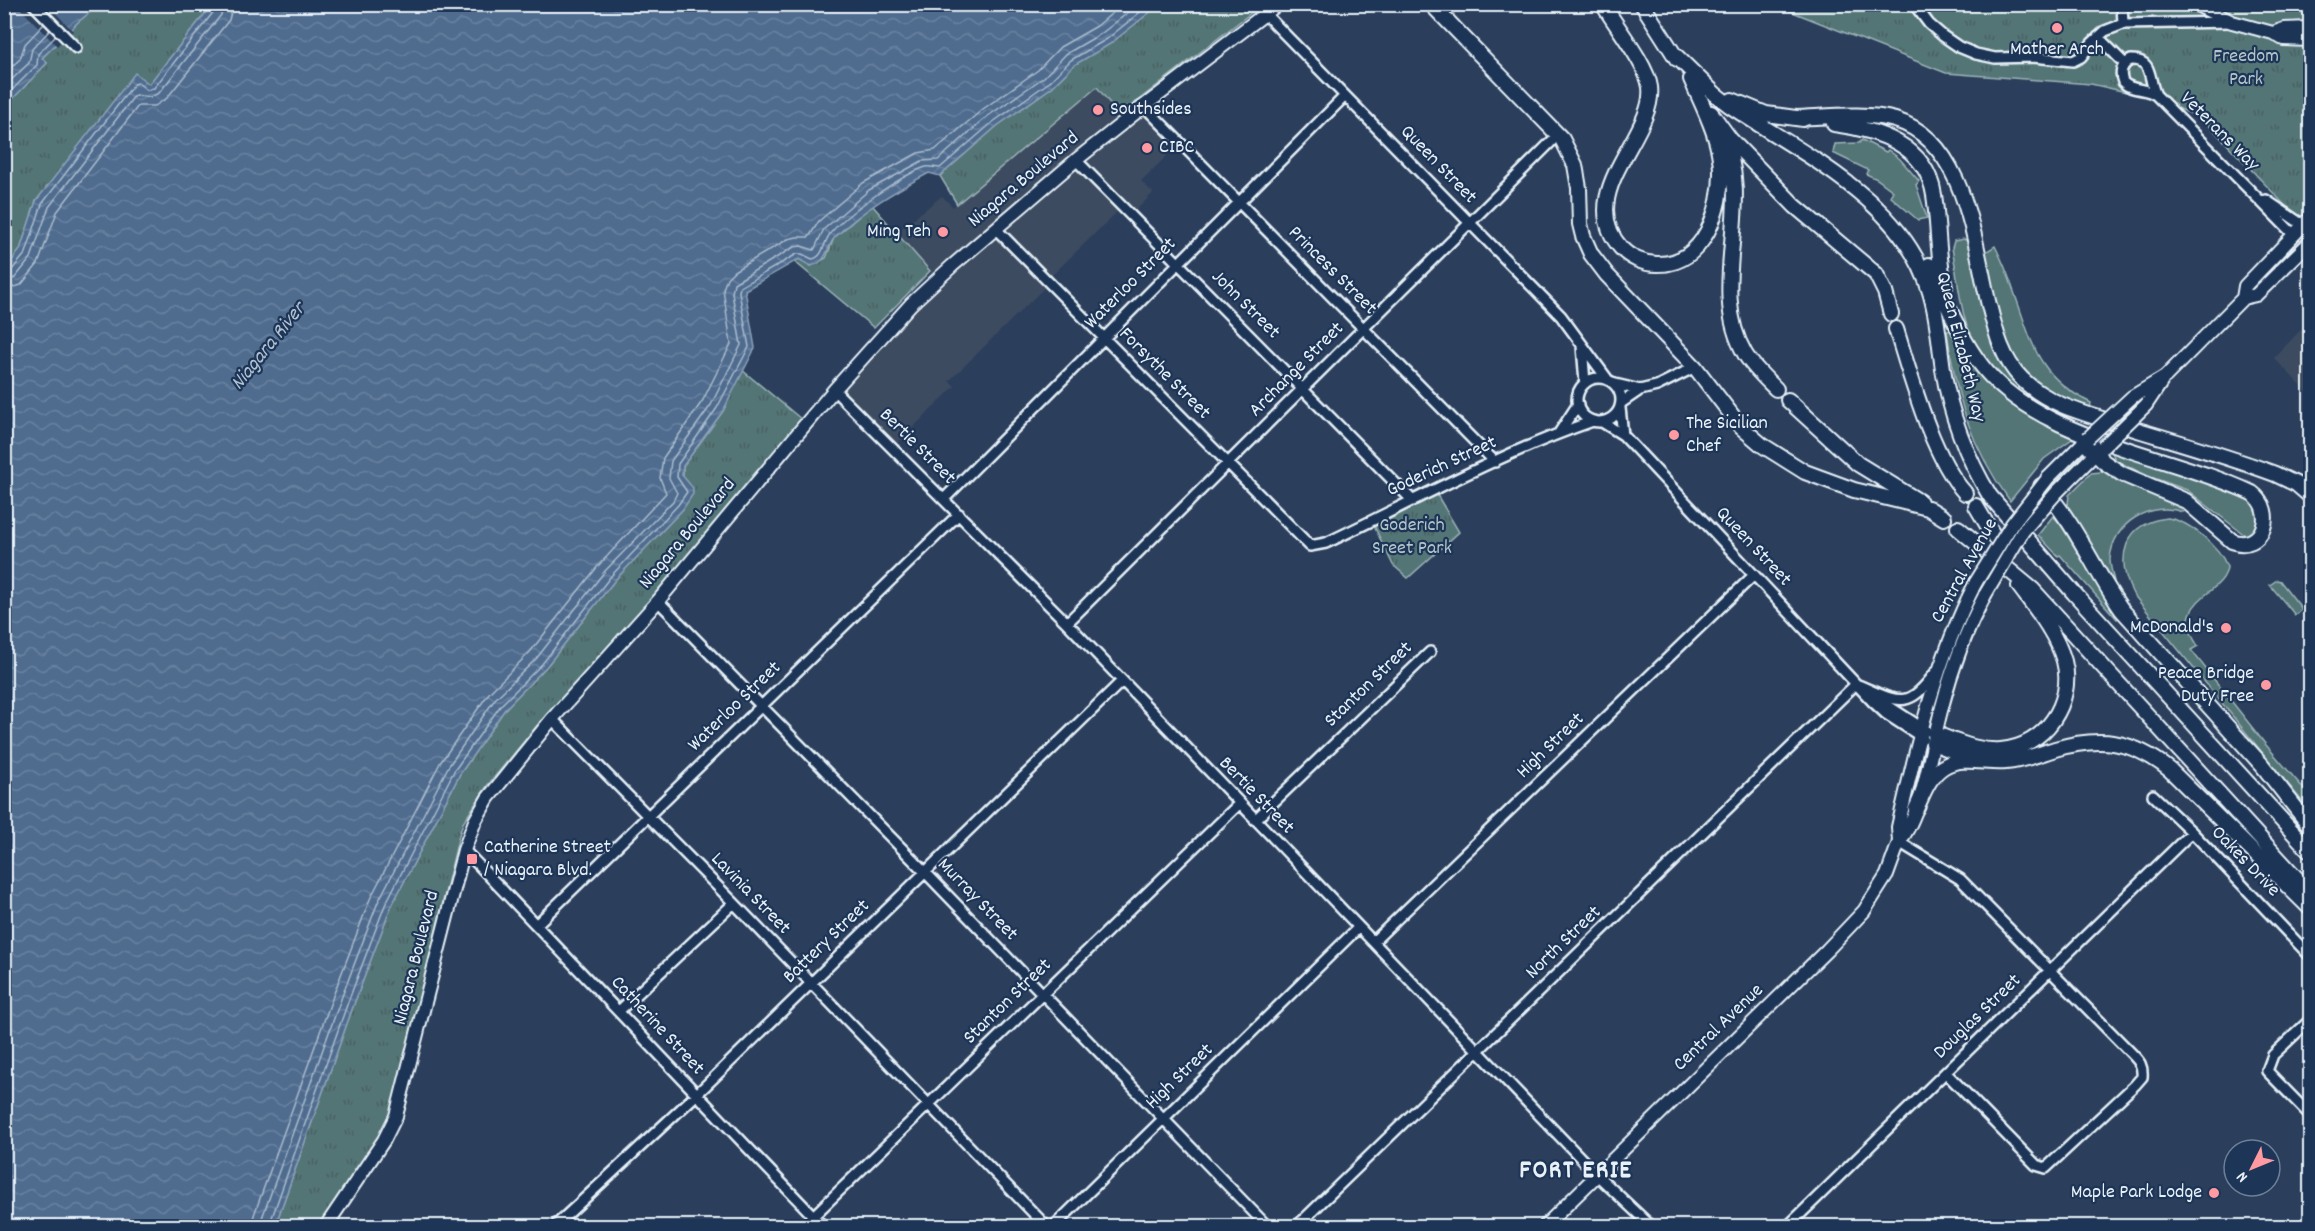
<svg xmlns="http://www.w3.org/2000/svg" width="2315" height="1231" font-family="Dekko,sans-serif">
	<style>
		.built { fill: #3c4b61 }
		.grass { fill: #527576; stroke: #9db3b7; stroke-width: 1.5 }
		.park { fill: url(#park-tufts); stroke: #9db3b7; stroke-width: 1.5 }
		.water { fill: url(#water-waves); stroke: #8ca1b9; stroke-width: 1.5 }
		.pier { fill: #2b3f5c }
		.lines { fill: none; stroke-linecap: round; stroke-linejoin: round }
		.shore { stroke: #abbcce; stroke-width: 1.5 }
		.stream { stroke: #8ca1b9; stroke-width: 3 }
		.minor-casing { stroke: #e8f1f8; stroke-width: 14 }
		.major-casing { stroke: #e8f1f8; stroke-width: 16 }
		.highway-casing { stroke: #e8f1f8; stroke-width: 18 }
		.minor { stroke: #1d3557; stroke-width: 9 }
		.major { stroke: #1d3557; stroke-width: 12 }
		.highway { stroke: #1d3557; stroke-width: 14 }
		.major-bridge-casing { stroke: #e8f1f8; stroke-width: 16; stroke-linecap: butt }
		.major-bridge { stroke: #1d3557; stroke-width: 12 }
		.poi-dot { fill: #ff9aa2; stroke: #1d3557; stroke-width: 2 }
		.labels { text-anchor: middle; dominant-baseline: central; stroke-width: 4.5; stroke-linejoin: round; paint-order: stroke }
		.poi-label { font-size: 20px; fill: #e8f1f8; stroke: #1d3557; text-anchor: start }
		.park-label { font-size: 20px; fill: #b4c6ca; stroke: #1d3557 }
		.street-label { font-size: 20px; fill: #e8f1f8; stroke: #1d3557 }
		.water-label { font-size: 21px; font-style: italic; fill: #b2c2d3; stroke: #1d3557 }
		.district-label { font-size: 26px; font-weight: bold; letter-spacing: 1.5px; fill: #e8f1f8; stroke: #1d3557 }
	</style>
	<defs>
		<pattern id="park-tufts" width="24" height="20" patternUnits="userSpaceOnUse" patternTransform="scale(1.5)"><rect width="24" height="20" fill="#527576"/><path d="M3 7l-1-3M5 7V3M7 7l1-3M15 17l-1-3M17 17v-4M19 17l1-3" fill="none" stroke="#4c5e60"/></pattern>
		<pattern id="water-waves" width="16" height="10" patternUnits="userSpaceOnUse" patternTransform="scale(1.5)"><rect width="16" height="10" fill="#4f6c8f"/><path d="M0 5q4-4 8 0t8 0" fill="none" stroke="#6881a0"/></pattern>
	</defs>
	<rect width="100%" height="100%" fill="#2b3f5c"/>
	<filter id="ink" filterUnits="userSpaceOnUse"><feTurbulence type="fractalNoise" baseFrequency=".0167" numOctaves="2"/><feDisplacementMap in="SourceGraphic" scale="12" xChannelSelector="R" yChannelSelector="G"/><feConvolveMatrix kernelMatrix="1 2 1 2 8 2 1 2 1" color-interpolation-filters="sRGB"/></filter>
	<g filter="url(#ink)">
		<path class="built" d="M1097 87 1124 121 1144 106 1180 143 1141 181 1153 193 1131 215 1122 207 1042 285 1044 288 949 381 955 386 892 448 835 390 937 280 897 232 942 196 953 207Z
			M2310 320V395L2274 358Z"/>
		<path class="grass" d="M1862 140 1886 152 1888 150 1900 159 1919 181 1916 185 1927 218 1918 220 1890 196 1893 191 1877 179 1866 174 1868 170 1833 153 1835 144 1859 143Z
			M1964 239 1969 242 1987 322 2047 404 2045 409C2012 390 1979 363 1967 326 1959 302 1957 272 1952 248L1954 241Z
			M1995 246C2002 260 2008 274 2013 289 2032 342 2036 376 2091 403L2090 408C2001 376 2002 336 1984 253Z
			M1951 330 1959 346 1965 349 1976 368 2076 436 2044 459 2010 501C1969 444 1957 399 1947 331Z
			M2114 450 2244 495 2255 502 2261 518 2255 532 2246 536 2187 490 2148 476 2115 460 2112 452Z
			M2102 470 2185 508 2183 512C2150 501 2113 522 2110 559 2110 569 2114 578 2115 587L2066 505 2068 504 2069 495 2091 473 2101 472Z
			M2053 516 2068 532 2101 591 2120 617 2117 619 2060 555 2058 556 2038 535Z
			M2168 518C2189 521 2220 546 2227 567 2225 595 2167 600 2198 646L2191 650 2266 745 2310 796V811L2133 594C2115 559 2123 522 2168 518Z
			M2277 580 2280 581 2302 609 2295 615 2270 585Z"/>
		<path class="park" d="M99 5H212L149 84 135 74 36 201 20 250 5 270V107L47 63 42 58 78 22Z
			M1159 5H1261L1119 115 1097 87 957 204 940 176 997 126 1052 87 1074 65 1110 44Z
			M1775 5H2310V215L2300 221 2203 119 2157 99 2091 84 1946 73Z
			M872 205 930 271 874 328 795 262 799 259 811 266 826 258 834 238Z
			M742 370 801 419 648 606 540 722 487 786 463 823 459 835 393 1109 381 1133 319 1226H275L354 1004 391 907 460 774 505 709 546 667 615 580 683 509V466L723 411Z
			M1437 495 1459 532 1408 578 1393 565 1374 526Z"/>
		<path class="water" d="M5 5H99L78 22 42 58 47 63 5 107Z
			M212 5H1159L1110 44 1074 65 1052 87 997 126 940 176 929 173C895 191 864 209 836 236 825 247 829 262 811 266L799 259 745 290 755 348 723 411 683 466 682 475 693 488V494L683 509 615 580 546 667 505 709 460 774 391 907 354 1004 275 1226H5V270L20 250 36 201 135 73 149 84Z"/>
		<path class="pier" d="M17 5H48L73 31 57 46Z"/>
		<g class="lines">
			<path class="shore" d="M4 74 20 59 25 44 44 24
				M4 87 29 63 32 49 50 30
				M4 98 37 65 38 54 56 36
				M4 273 11 271 26 253 42 204 134 84 138 83 147 90 154 88 215 10 216 4
				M4 281 15 278 31 258 49 207 135 95 150 97 159 93 221 15 224 4
				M4 290 21 285 38 264 57 212 138 106H155L167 98 229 20 233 4
				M252 1226 254 1215 333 996 370 899 440 763 489 693 530 652 598 566 666 493 660 478 663 458 703 400 731 344 723 289 727 278 734 271 788 239 797 237H809L819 221 863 183 918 153 935 150 983 109 1038 70 1060 47 1097 26 1123 4
				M261 1226 262 1218 341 999 378 902 448 767 495 699 536 659 605 571 673 501 677 493 669 478 671 461 711 405 741 345 732 293 734 283 794 247 801 246 814 250 824 229 869 190 922 161 938 160 988 116 1044 77 1066 54 1102 33 1139 4
				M269 1226 348 1002 385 905 454 771 501 705 542 664 611 576 678 505 687 492 677 477 678 464 717 408 749 347 739 292 740 287 797 254H802L812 259C824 257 823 243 830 234 844 215 903 174 926 167 930 166 935 168 940 168L993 122 1048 83 1071 60 1107 39 1150 4"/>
			<path class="stream" d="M275 1223 280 1226"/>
			<g class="minor-casing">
				<path id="minor" d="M33 4 76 48
					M1914 4 1929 24 1943 36 1959 47 1976 54 1995 58 2033 57 2073 61 2081 57 2092 43 2105 31 2123 24 2232 22
					M2122 4 2123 24
					M1265 14 1561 316 1608 380
					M2098 37 2125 64
					M2131 60C2154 59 2148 81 2156 95 2145 87 2132 92 2123 82 2119 72 2122 64 2131 60Z
					M2156 95 2294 235
					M1144 106 1495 462
					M1076 160 1413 501
					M2266 200 2303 225
					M996 229 1310 546 1326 543C1414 501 1501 453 1593 421
					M1582 346 1585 383
					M1577 400a22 22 0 1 1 44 0a22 22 0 1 1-44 0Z
					M1615 384 1640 390 1657 386 1695 367
					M834 390 1067 623 1597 1175 1651 1226
					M1621 403 1640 390
					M1620 408 1623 435
					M1602 422 1623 435 1872 701 1886 714 1923 738
					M1559 433 1578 404
					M944 499 1345 96
					M658 601 925 872 1267 1226
					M1067 623 1552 141
					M1858 685C1897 701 1907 712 1935 673
					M1873 696 1927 731
					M552 719 734 903 1046 1226
					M2153 795 2192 832 2310 956
					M1255 820 1430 652
					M1899 842 1960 879 2132 1054C2140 1062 2143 1066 2142 1077L2135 1085 2046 1168 2036 1165 1946 1073
					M464 850C585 975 703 1102 823 1226
					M536 925 959 514
					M1373 942 1754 575
					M619 1011 734 903
					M2309 1114 2267 1071 2273 1055 2310 1020
					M555 1226 696 1095 1122 681
					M803 1226 1239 804
					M1054 1226 1358 928
					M1297 1226 1856 684
					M1788 1226 2192 832"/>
			</g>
			<g class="major-casing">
				<path id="major" d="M2195 4 2232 22 2273 33 2283 39 2310 40
					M2273 33 2284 29 2310 28
					M2243 298 2256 295 2310 242
					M2165 377 2243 298 2245 286 2310 218
					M2048 478 2088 438
					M2057 492 2101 448
					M1899 842C1924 812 1931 745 1942 707 1952 668 1966 631 1985 595
					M326 1226 384 1140 396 1116 464 850 475 821 488 798 552 719 658 601 834 390 911 304 952 266 1076 160 1144 106 1278 4
					M1545 1226 1827 950 1864 911 1887 875 1899 842 1898 827C1917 743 1936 660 1976 582"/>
			</g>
			<g class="highway-casing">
				<path id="highway" d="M1431 4 1562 139 1575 165 1579 188 1580 224 1583 236 1591 254 1607 275 1695 367 1741 427 1762 445 1805 472 1854 490 1928 508 1944 518
					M1603 4C1615 25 1647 65 1650 87 1656 135 1573 193 1621 248 1630 258 1644 264 1657 264 1705 265 1722 208 1721 169 1720 138 1703 107 1691 79
					M1642 4 1677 59
					M1673 53 1715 94 1729 105C1803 155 1903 200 1930 292 1938 317 1939 343 1943 369 1950 413 1967 458 1990 496L2074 593 2310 851
					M1732 100 1766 114 1803 119
					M1711 113 1730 139 1795 206 1876 274 1885 292 1891 314
					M1795 118C1825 117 1867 112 1895 120 1965 140 1974 242 1988 301 1995 329 2001 358 2022 379 2050 407 2091 415 2128 427 2177 442 2227 456 2275 474L2296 484 2310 496
					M1834 124C1878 130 1926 144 1934 195 1939 226 1937 257 1945 287
					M1723 136C1756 205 1706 287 1745 354 1753 367 1765 378 1776 389
					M1929 265C1945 298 1959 337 1982 366 2039 440 2169 454 2252 493 2277 511 2263 553 2232 541L2186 501 2122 474 2104 462 2084 442
					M1896 329C1911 377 1932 457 1965 493
					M1788 400 1858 464 1920 502
					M2041 486C2077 525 2092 567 2122 610L2262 765 2310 826
					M1976 506 2004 553
					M1958 528 2033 590 2310 893
					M1935 734C1956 741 1978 752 2001 750 2045 747 2075 702 2064 661 2056 633 2036 609 2019 586
					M1933 743 1970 757
					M1916 809C1923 794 1929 776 1943 767 1961 755 1985 764 2006 762 2022 761 2039 754 2055 749 2100 736 2133 740 2170 770L2310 908"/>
			</g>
			<use href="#minor" class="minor"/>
			<use href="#major" class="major"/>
			<use href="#highway" class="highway"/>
			<g class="major-bridge-casing">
				<path id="major-bridge" d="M2088 438 2132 397 2165 377
					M2103 447 2146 405 2162 381
					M1976 582 2012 524 2048 478
					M1985 595 2023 531 2057 492"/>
			</g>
			<use href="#major-bridge" class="major-bridge"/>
		</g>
	</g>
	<g class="poi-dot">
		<circle cx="2057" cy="28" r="6"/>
		<circle cx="1098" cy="110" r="6"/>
		<circle cx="1147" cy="148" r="6"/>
		<circle cx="943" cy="232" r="6"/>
		<circle cx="1674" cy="435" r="6"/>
		<circle cx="2226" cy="628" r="6"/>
		<circle cx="2266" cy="685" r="6"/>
		<rect x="466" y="853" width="12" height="12" rx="3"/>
		<circle cx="2214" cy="1193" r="6"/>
	</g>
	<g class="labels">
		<g class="poi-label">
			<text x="2057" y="50" text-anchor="middle">Mather Arch</text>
			<text x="1110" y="110">Southsides</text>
			<text x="1159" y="148">CIBC</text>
			<text x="931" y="232" text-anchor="end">Ming Teh</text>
			<text x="1686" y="424">The Sicilian<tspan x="1686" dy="23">Chef</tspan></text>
			<text x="2214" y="628" text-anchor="end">McDonald's</text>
			<text x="2254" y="674" text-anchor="end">Peace Bridge<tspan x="2254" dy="23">Duty Free</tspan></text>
			<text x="484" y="848">Catherine Street<tspan x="484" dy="23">/ Niagara Blvd.</tspan></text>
			<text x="2202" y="1193" text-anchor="end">Maple Park Lodge</text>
		</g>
		<g class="park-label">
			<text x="2246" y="57">Freedom<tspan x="2246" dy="23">Park</tspan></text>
			<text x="1412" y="526">Goderich<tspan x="1412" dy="23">Sreet Park</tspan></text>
		</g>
		<g class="street-label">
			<text transform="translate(2219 132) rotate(45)">Veterans Way</text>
			<text transform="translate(1438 165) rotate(46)">Queen Street</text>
			<text transform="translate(1024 180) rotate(-40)">Niagara Boulevard</text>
			<text transform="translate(1332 271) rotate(45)">Princess Street</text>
			<text transform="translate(1131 284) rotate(-45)">Waterloo Street</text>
			<text transform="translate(1245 305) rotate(45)">John Street</text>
			<text transform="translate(1960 347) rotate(76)">Queen Elizabeth Way</text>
			<text transform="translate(1297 370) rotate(-45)">Archange Street</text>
			<text transform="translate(1164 374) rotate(45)">Forsythe Street</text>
			<text transform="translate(917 447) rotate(45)">Bertie Street</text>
			<text transform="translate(1442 467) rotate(-25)">Goderich Street</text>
			<text transform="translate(688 534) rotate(-50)">Niagara Boulevard</text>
			<text transform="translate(1753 547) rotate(47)">Queen Street</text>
			<text transform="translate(1965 571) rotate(-61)">Central Avenue</text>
			<text transform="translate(1369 685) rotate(-44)">Stanton Street</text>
			<text transform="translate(735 707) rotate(-44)">Waterloo Street</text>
			<text transform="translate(1551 746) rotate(-44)">High Street</text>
			<text transform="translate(1256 796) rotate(46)">Bertie Street</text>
			<text transform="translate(2245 862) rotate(46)">Oakes Drive</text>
			<text transform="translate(750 894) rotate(46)">Lavinia Street</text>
			<text transform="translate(977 900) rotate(46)">Murray Street</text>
			<text transform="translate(827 942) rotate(-44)">Battery Street</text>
			<text transform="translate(1564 943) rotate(-44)">North Street</text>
			<text transform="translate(417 958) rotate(-76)">Niagara Boulevard</text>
			<text transform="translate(1008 1002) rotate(-44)">Stanton Street</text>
			<text transform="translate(1978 1017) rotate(-44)">Douglas Street</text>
			<text transform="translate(657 1026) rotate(47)">Catherine Street</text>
			<text transform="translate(1719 1028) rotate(-44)">Central Avenue</text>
			<text transform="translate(1180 1077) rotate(-44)">High Street</text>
		</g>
		<g class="water-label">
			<text transform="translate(269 347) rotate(-51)">Niagara River</text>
		</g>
		<g class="district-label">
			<text x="1576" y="1171">FORT ERIE</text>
		</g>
	</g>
	<rect width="2315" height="1231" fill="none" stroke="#1d3557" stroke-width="24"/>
	<rect x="12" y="12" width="2291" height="1207" fill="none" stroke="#e8f1f8" stroke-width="2" filter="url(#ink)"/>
	<g transform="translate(2252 1168) rotate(227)"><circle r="28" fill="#1d3557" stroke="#6e8097" stroke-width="1.5"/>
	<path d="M0-4.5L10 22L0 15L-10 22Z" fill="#ff9aa2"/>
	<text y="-9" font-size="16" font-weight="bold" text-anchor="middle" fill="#e8f1f8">N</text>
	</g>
</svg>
